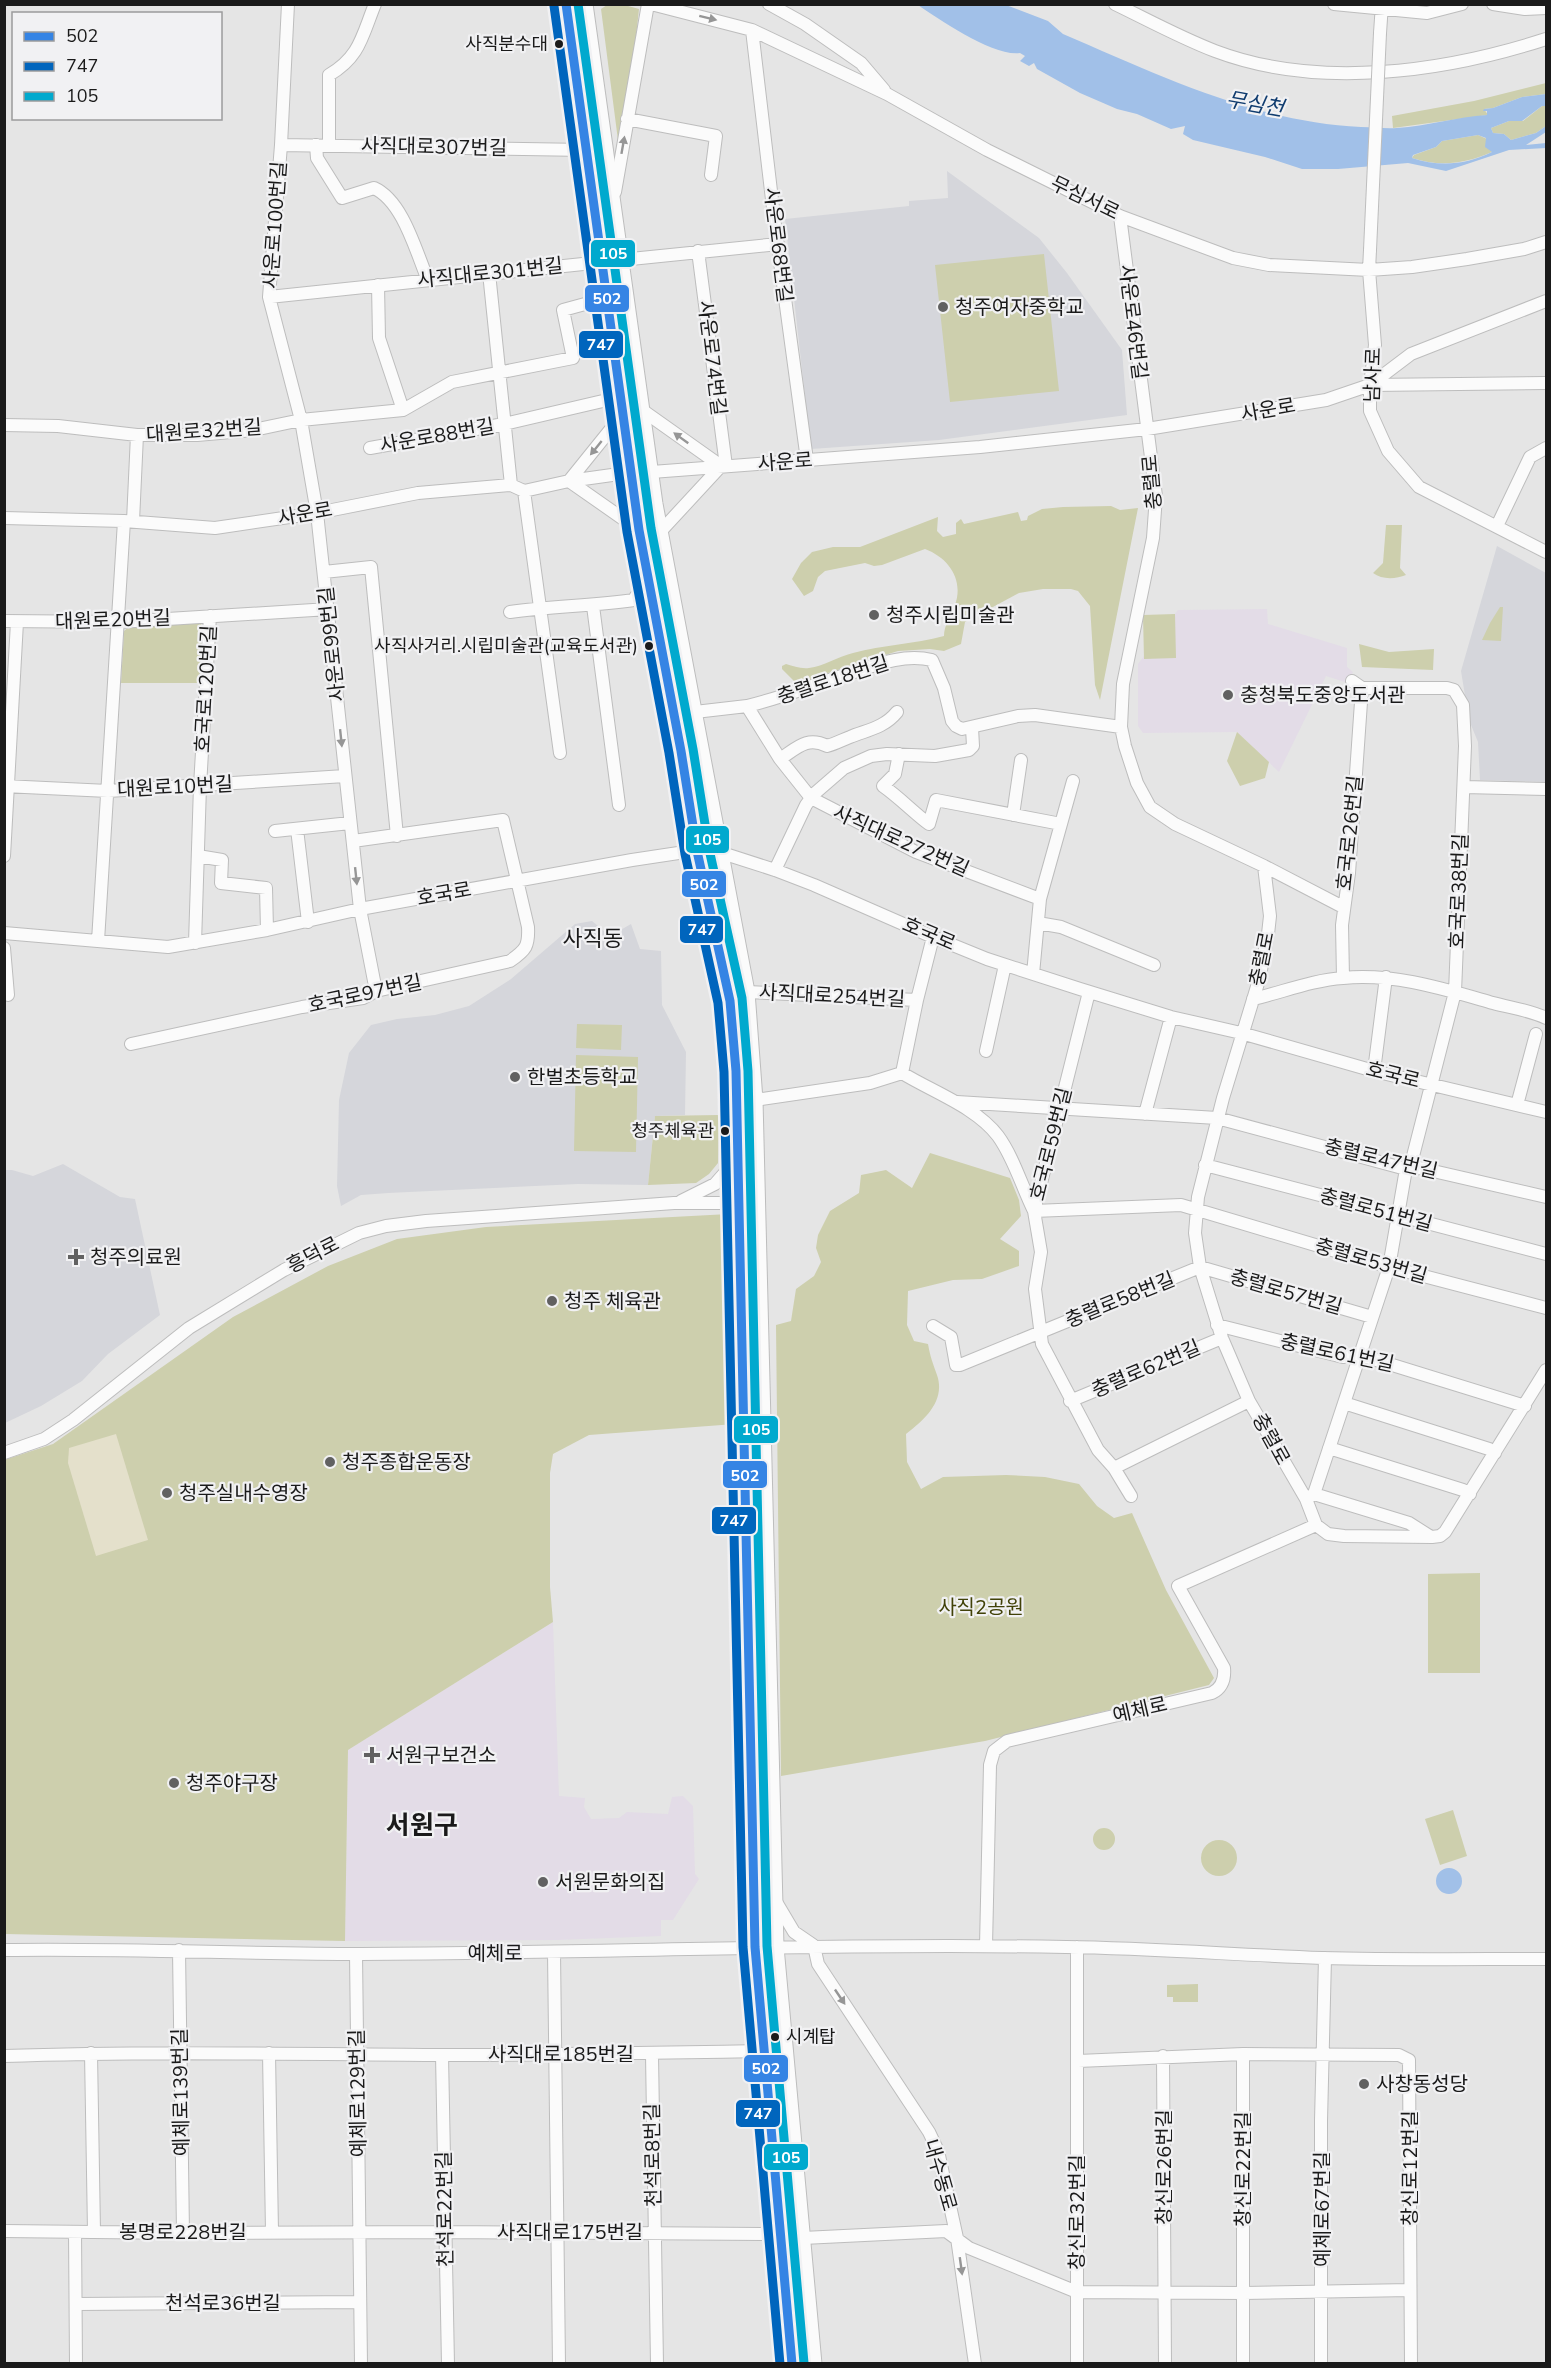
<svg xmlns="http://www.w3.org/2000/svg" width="1551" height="2368" font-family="'Nunito Sans','Noto Sans KR',sans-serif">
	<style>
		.commercial { fill: #e3dce7 }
		.built { fill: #d5d6db }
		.green { fill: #cdcfad }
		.sand { fill: #e4e0cb }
		.water { fill: #a1c0e8; fill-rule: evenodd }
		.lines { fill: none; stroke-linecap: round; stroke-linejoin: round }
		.minor-casing { stroke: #bdbdbd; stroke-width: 14 }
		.major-casing { stroke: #bdbdbd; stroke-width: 17 }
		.minor { stroke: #fbfbfb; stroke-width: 12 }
		.major { stroke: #fbfbfb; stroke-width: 15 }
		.minor-bridge-casing { stroke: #bdbdbd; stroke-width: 14; stroke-linecap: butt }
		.minor-bridge { stroke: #fbfbfb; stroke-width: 12 }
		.bus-1-casing { stroke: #f1f1f3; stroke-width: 14 }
		.bus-2-casing { stroke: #f1f1f3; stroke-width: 14 }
		.bus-3-casing { stroke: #f1f1f3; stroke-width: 14 }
		.bus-1 { stroke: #3584e4; stroke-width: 9 }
		.bus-2 { stroke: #0065bd; stroke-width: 9 }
		.bus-3 { stroke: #00a9ce; stroke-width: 9 }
		.oneway { fill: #969696 }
		.bus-dot { fill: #1a1a1a; stroke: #f1f1f3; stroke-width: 2 }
		.poi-dot { fill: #616161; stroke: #f1f1f3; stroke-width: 2 }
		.labels { text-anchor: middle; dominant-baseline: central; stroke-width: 4.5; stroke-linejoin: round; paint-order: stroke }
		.bus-label { font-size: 18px; fill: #1a1a1a; stroke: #f1f1f3; text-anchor: end }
		.street-label { font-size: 20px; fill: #1a1a1a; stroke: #f1f1f3 }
		.poi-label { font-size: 20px; fill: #1a1a1a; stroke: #f1f1f3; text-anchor: start }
		.park-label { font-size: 20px; fill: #414208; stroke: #f1f1f3 }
		.water-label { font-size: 21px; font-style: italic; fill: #103c6f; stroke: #f1f1f3 }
		.quarter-label { font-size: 22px; fill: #1a1a1a; stroke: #f1f1f3 }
		.district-label { font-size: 26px; font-weight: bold; fill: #1a1a1a; stroke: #f1f1f3 }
		.line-badge { stroke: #f1f1f3; stroke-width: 2 }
		.badge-label { font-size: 16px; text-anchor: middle; font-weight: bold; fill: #fff }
	</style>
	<rect width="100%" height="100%" fill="#e5e5e5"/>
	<path class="commercial" d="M1267 609 1268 624 1347 648V667L1353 672 1348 683 1326 676 1279 772 1237 732 1143 733 1138 726V664L1178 610Z
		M553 1622 559 1796 585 1798 584 1807 591 1819 619 1818 627 1812 668 1814 672 1797 683 1796 693 1806 695 1874 699 1879 673 1920H661V1936L557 1940 345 1941 348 1750Z"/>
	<path class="built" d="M947 171 1039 238 1067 273 1122 350 1127 415 939 440 811 449 785 219 909 206V201L948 198Z
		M1497 546 1546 573V782L1480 780 1478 742 1469 720 1461 671Z
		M592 921 610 936 631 924 640 949 661 951 662 1005 686 1052 685 1115 655 1116 648 1185 578 1184 388 1193 361 1195 341 1206 337 1186 339 1100 349 1053 371 1025 397 1019 435 1015 469 1006 511 979 575 924Z
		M63 1164 120 1197 135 1199 160 1315 108 1354 82 1381 41 1406 5 1423V1170H12L33 1176Z"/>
	<path class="green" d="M621 4 639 9 628 111 619 148 601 9 607 5Z
		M1546 83V94L1522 97 1493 108 1484 109 1488 115 1393 128 1392 116 1474 101Z
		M1542 106H1546V126L1536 133 1511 140 1504 134 1493 133 1491 128 1509 121H1523Z
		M1478 135 1487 139 1492 152C1465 164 1440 167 1412 158L1414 155 1436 147 1442 141Z
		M1044 254 1059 391 950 402 935 265Z
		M1111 506 1120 510 1138 508 1100 700 1095 685 1090 606 1078 591 1071 589H1043L1019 593 965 622 961 644 944 651 930 649 898 651 828 673 814 682 803 685 796 683 782 669V666L786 664C794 666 800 669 809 668 824 666 837 657 853 653 883 645 914 644 944 636 944 625 951 616 955 605 964 580 949 558 925 549L882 565 874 566 865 563 825 571 818 577 813 591 804 596 792 579 801 563 812 552 833 547H860L938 517 937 531 943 537 956 534V523L961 519 964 524 1018 512 1021 521 1027 520 1028 516 1042 509 1063 507Z
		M1386 525H1402L1400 568 1406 575C1396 579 1382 580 1373 573L1383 563Z
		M1500 607H1503L1501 641 1482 640 1490 623Z
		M1175 614 1176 658 1144 659 1143 615Z
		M196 621 205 627 204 683H121L124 631 131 625Z
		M1359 644 1389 652 1434 649 1433 670 1362 667Z
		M1237 732 1269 762 1265 778 1240 786 1227 761Z
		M577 1024 622 1025 621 1050 576 1048Z
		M576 1055 638 1057 636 1152 574 1151Z
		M719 1115 718 1163 709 1174 696 1183 648 1185 655 1116Z
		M930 1153 1010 1178 1019 1200 1021 1216 1000 1239 1019 1251V1266L982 1279 953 1280 908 1291 907 1325 914 1341 928 1344C930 1356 933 1364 937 1375 946 1401 924 1420 906 1434L907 1462 921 1489 943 1477 1006 1475 1045 1477 1079 1484 1097 1506 1114 1518 1132 1513 1166 1590 1214 1678 1209 1685 985 1741 781 1776 776 1325 791 1321 796 1289 814 1276 821 1262 816 1248 818 1235 830 1211 859 1193 861 1175 886 1170 912 1188Z
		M729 1214 735 1424 589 1435 553 1454 550 1473V1587L553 1622 348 1750 345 1941 5 1934 4 1460 53 1444 233 1317 328 1266 397 1239 486 1227Z
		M1480 1573V1673H1428V1574Z
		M1453 1810 1467 1856 1440 1865 1425 1819Z
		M1093 1839a11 11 0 1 1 22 0a11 11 0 1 1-22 0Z
		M1201 1858a18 18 0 1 1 36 0a18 18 0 1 1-36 0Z
		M1198 1984V2002H1173V1997H1167V1985Z"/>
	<path class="sand" d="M116 1434 148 1540 96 1556 68 1463 69 1448Z"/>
	<path class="water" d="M918 5H1006L1048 21 1063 34C1159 75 1255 122 1361 127 1373 127 1385 129 1397 128 1427 126 1457 117 1487 115V111H1483L1484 109 1493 108 1522 97 1546 94V106H1542L1522 121H1509L1491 128 1493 133 1504 134 1511 140 1536 133 1546 126V132L1526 145 1546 143V148L1509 150 1446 171 1408 163 1338 169H1302L1265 157 1193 140 1183 134 1185 126 1171 129 1137 114 1117 109 1080 93 1037 69 1034 63 1029 66 1020 61 1025 56 1020 53C994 57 940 20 918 5ZM1478 135 1486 138 1485 147 1492 152C1465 165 1440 167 1412 158L1413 155 1436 147 1442 141Z
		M1436 1881a13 13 0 1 1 26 0a13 13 0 1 1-26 0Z"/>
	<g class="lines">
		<g class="minor-casing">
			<path id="minor" d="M288 4 281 145 269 297 301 420 317 513 360 909 376 991
				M651 4 752 30 887 94 987 150 1120 216 1233 258 1269 265 1369 270 1412 267 1467 259 1524 249 1546 242
				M769 4 805 24 861 63 884 90
				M1115 4C1148 20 1181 38 1215 51 1318 90 1444 72 1546 39
				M1334 4 1427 13 1462 4
				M1493 4 1525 9 1546 8
				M752 30 775 225 807 460
				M1380 33 1382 4
				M627 119 716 136 711 175
				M281 145 586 150
				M316 145 317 158 342 198 374 188C403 201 416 252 428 280
				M329 145V75C360 57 362 36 375 4
				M615 192 648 4
				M1120 216 1156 496 1153 538 1123 684 1121 727 1125 746 1137 783 1150 807 1175 824 1264 866 1270 916 1268 934 1259 980 1223 1098 1198 1197 1195 1233 1200 1267 1222 1338 1249 1401 1306 1499 1316 1525 1328 1534 1344 1536 1432 1537 1440 1536 1445 1532 1546 1370
				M1370 250 1369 270 1375 345 1370 385V411L1388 451 1419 487 1546 552
				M698 251 726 466
				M621 260 778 244
				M489 273 511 485
				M378 285 379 338 403 410
				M269 297 602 262
				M1370 385 1546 383
				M642 410 721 466
				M4 425 58 426 137 435H197L254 430 301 420 403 410 452 382 573 358 563 310 607 298
				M370 448 504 424 620 397
				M569 481 623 414
				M569 481 639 530
				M524 491 560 753
				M4 518 124 521 215 528 317 513 418 493 511 485 524 491 569 481 612 475 980 447 1147 429 1326 400 1370 385 1411 354 1546 301
				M133 521 137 435
				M1497 526 1530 457 1546 448
				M660 532 721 466
				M324 572 371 567 397 836
				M593 606 619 805
				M510 612C552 606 593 606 634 600L636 596 651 592
				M4 621 119 622 329 609
				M747 706C781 698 813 685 845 675 873 666 902 653 932 660L944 688 952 721 956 726 962 729 1018 716 1035 715 1121 727
				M695 712 747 706 780 759 811 798 916 852 1040 899
				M899 754 895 774 883 786C900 798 913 812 929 824L936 800 1061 824
				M780 759C797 748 807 736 827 746 835 744 842 740 850 737 867 730 884 728 897 712
				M4 786 108 791 345 776
				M1464 787 1546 789
				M1013 815 1021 760
				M297 829 308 922
				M275 831 350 823
				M4 856 17 622
				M198 856 222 860 221 883 266 888 267 930
				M1264 866 1343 907
				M775 870 806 805 814 794 844 768 871 756 887 754 935 756 969 750 973 746 972 728
				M1038 923 1061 927 1154 965
				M4 933 168 947 267 930 360 909 632 860 685 852H719L775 870 814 885 933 937 987 959 1080 989 1171 1017 1241 1033 1374 1071 1546 1112
				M98 941 124 521
				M195 943 200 786 210 616
				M4 948 8 995
				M1033 974 1040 899 1073 781
				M1343 978 1342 925 1349 873 1362 688
				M747 992 917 1000
				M1089 992 1034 1211 1041 1252 1035 1289 1042 1344 1098 1450 1114 1468 1131 1496
				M1253 999C1283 992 1313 980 1343 978 1395 973 1444 989 1493 1003 1511 1008 1530 1010 1546 1018
				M131 1044 302 1007 363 998 376 991 510 961C526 950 529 946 528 927L503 820 353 841
				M986 1051 1005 965
				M1374 1071 1386 977
				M902 1073C933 1092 976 1107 998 1136 1014 1158 1022 1187 1034 1211L1181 1205 1389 1267 1546 1308
				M902 1073 917 1000 933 937
				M755 1100 870 1083 902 1073
				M957 1102 1217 1118 1406 1169 1420 1168 1546 1197
				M1517 1105 1536 1034
				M1145 1114 1171 1017
				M1205 1165 1546 1254
				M681 1201 715 1184 737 1159
				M1217 1325 1343 1357 1360 1355 1525 1406
				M933 1326 951 1337 956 1365H960L1200 1267 1372 1317
				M1070 1401 1222 1338
				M1344 1403 1489 1449 1495 1453
				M1329 1448 1463 1490 1470 1494
				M4 1453 44 1439 73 1420 189 1328 284 1270 359 1233 386 1226 426 1221 674 1203H738
				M1114 1468 1249 1401
				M1314 1494 1409 1523 1431 1537
				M1306 1499 1314 1494 1389 1267 1406 1169 1412 1160 1455 992 1465 746 1463 705 1454 690 1447 688H1362L1352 681
				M775 1900 794 1932 813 1945
				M814 1946 818 1964 929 2132 938 2151 957 2238 975 2364
				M986 1946 990 1765 994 1751 1007 1741 1212 1693C1222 1688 1225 1679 1224 1668L1178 1586 1316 1525
				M1077 1947V2364
				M4 1950C123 1948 242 1954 361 1954 596 1953 831 1943 1066 1947 1151 1948 1237 1955 1322 1958 1397 1960 1472 1959 1546 1959
				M179 1950 183 2233
				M554 1952 559 2364
				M356 1954 361 2364
				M91 2053 94 2232
				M269 2053 272 2232
				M1243 2054V2364
				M442 2055 448 2364
				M652 2055 657 2364
				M4 2056C150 2051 295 2054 441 2055 549 2055 656 2053 764 2051
				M1163 2056 1165 2364
				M1078 2061 1243 2054 1399 2055 1409 2060 1411 2364
				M4 2231 183 2233 446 2232 780 2234
				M75 2232 76 2364
				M803 2238 946 2231 969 2248 1077 2292 1244 2293 1410 2290
				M76 2304 360 2302
				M1321 2364V2121L1325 1958"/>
		</g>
		<g class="major-casing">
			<path id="major" d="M566 4 639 530 681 751 697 851 730 1001 736 1071 755 1947 792 2364
				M585 4 655 504 747 992 755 1100 776 1947 814 2364"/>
		</g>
		<use href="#minor" class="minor"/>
		<use href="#major" class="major"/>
		<g class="minor-bridge-casing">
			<path id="minor-bridge" d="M1370 250 1380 33"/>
		</g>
		<use href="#minor-bridge" class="minor-bridge"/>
		<g class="bus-1-casing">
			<path id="bus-1" d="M566 4 639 530 681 751 697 851 730 1001 736 1071 755 1947 792 2364"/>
		</g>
		<g class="bus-2-casing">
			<path id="bus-2" d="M554 6 627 532 669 753 685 854 718 1003 724 1072 743 1947 780 2364"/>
		</g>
		<g class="bus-3-casing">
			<path id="bus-3" d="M578 4 651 528 693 749 709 849 742 998 748 1071 767 1946 804 2363"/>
		</g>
		<use href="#bus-1" class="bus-1"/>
		<use href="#bus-2" class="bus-2"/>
		<use href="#bus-3" class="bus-3"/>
	</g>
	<defs><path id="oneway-solid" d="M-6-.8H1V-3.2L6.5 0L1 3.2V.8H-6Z" transform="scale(1.5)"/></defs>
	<g class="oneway">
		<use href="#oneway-solid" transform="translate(708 18) rotate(14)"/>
		<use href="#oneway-solid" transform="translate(623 145) rotate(-80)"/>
		<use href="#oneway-solid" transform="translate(681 438) rotate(-144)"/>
		<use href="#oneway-solid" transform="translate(596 448) rotate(129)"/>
		<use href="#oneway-solid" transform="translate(341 738) rotate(84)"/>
		<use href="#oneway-solid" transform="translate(356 876) rotate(84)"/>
		<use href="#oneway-solid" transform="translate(840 1997) rotate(56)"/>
		<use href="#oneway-solid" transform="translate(961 2266) rotate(82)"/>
	</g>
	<g class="bus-dot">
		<circle cx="559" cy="44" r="5"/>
		<circle cx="649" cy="646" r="5"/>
		<circle cx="725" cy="1131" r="5"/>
		<circle cx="775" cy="2037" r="5"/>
	</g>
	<g class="poi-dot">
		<circle cx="943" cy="307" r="6"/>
		<circle cx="874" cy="615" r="6"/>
		<circle cx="1228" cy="695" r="6"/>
		<circle cx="515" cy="1077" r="6"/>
		<path d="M73 1248h6v6h6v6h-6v6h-6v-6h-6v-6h6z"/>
		<circle cx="552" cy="1301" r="6"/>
		<circle cx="330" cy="1462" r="6"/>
		<circle cx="167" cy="1493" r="6"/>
		<path d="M369 1746h6v6h6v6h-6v6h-6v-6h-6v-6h6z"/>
		<circle cx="174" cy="1783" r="6"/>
		<circle cx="543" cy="1882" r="6"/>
		<circle cx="1364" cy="2084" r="6"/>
	</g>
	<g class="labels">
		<g class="bus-label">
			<text x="548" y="44">사직분수대</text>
			<text x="638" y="646">사직사거리.시립미술관(교육도서관)</text>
			<text x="714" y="1131">청주체육관</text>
			<text x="786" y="2037" text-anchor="start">시계탑</text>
		</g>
		<g class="street-label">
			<text transform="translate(434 147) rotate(1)">사직대로307번길</text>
			<text transform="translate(1085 198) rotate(26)">무심서로</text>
			<text transform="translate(275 225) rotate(-86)">사운로100번길</text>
			<text transform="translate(778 245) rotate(83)">사운로68번길</text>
			<text transform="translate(490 273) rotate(-6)">사직대로301번길</text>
			<text transform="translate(1133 322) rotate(83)">사운로46번길</text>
			<text transform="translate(712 358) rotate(83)">사운로74번길</text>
			<text transform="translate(1373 375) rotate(-88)">남사로</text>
			<text transform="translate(1268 410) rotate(-10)">사운로</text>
			<text transform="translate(204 431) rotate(-4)">대원로32번길</text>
			<text transform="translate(437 436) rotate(-10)">사운로88번길</text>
			<text transform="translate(785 462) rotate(-4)">사운로</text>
			<text transform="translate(1152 482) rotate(-95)">충렬로</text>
			<text transform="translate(305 514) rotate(-10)">사운로</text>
			<text transform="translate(113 620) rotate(-2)">대원로20번길</text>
			<text transform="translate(332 644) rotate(-96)">사운로99번길</text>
			<text transform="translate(833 680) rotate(-18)">충렬로18번길</text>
			<text transform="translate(206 689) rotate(-87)">호국로120번길</text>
			<text transform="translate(175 787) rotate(-3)">대원로10번길</text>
			<text transform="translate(1350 833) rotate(-84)">호국로26번길</text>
			<text transform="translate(901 841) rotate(24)">사직대로272번길</text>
			<text transform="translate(1459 891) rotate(-88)">호국로38번길</text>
			<text transform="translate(444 894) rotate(-10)">호국로</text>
			<text transform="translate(929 934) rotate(23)">호국로</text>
			<text transform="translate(1262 959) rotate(-79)">충렬로</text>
			<text transform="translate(365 994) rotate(-12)">호국로97번길</text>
			<text transform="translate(832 996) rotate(3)">사직대로254번길</text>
			<text transform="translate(1393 1075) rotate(14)">호국로</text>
			<text transform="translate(1051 1144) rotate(-76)">호국로59번길</text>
			<text transform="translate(1381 1159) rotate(13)">충렬로47번길</text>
			<text transform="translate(1376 1210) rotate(15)">충렬로51번길</text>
			<text transform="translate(313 1255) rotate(-27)">흥덕로</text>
			<text transform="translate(1371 1261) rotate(16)">충렬로53번길</text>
			<text transform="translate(1286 1292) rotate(16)">충렬로57번길</text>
			<text transform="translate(1120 1300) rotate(-22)">충렬로58번길</text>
			<text transform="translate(1337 1353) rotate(12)">충렬로61번길</text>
			<text transform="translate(1146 1369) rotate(-23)">충렬로62번길</text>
			<text transform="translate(1271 1439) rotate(61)">충렬로</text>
			<text transform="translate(1140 1710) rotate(-13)">예체로</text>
			<text x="495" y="1953">예체로</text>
			<text x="561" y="2054">사직대로185번길</text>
			<text transform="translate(181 2092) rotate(-91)">예체로139번길</text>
			<text transform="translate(358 2093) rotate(-91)">예체로129번길</text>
			<text transform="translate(653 2155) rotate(-91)">천석로8번길</text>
			<text transform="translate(1164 2167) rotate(-90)">창신로26번길</text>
			<text transform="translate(1410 2168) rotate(-90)">창신로12번길</text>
			<text transform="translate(1243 2169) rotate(-90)">창신로22번길</text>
			<text transform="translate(940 2175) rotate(74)">내수동로</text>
			<text transform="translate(445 2209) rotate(-91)">천석로22번길</text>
			<text transform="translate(1322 2209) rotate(-90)">예체로67번길</text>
			<text transform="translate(1077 2212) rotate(-90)">창신로32번길</text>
			<text x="183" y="2232">봉명로228번길</text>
			<text x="570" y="2232">사직대로175번길</text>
			<text x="223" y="2303">천석로36번길</text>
		</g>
		<g class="poi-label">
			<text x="955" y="307">청주여자중학교</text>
			<text x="886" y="615">청주시립미술관</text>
			<text x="1240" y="695">충청북도중앙도서관</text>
			<text x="527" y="1077">한벌초등학교</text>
			<text x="90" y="1257">청주의료원</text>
			<text x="564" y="1301">청주 체육관</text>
			<text x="342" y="1462">청주종합운동장</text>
			<text x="179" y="1493">청주실내수영장</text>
			<text x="386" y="1755">서원구보건소</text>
			<text x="186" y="1783">청주야구장</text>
			<text x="555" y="1882">서원문화의집</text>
			<text x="1376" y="2084">사창동성당</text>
		</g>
		<g class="park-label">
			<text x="981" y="1607">사직2공원</text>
		</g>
		<g class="water-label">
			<text transform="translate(1255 104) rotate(10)">무심천</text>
		</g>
		<g class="quarter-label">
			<text x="593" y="939">사직동</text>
		</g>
		<g class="district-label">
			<text x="422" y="1825">서원구</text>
		</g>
	</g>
	<g class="line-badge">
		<rect x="590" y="239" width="46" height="29" rx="6" fill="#00a9ce"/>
		<rect x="584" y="284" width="46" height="29" rx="6" fill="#3584e4"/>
		<rect x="578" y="330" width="46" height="29" rx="6" fill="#0065bd"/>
		<rect x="685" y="825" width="45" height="29" rx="6" fill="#00a9ce"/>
		<rect x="681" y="870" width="46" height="28" rx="6" fill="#3584e4"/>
		<rect x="679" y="915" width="45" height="29" rx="6" fill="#0065bd"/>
		<rect x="733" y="1415" width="46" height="29" rx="6" fill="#00a9ce"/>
		<rect x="722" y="1460" width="46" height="29" rx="6" fill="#3584e4"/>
		<rect x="711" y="1506" width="46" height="29" rx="6" fill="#0065bd"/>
		<rect x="743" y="2054" width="46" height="29" rx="6" fill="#3584e4"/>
		<rect x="735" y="2099" width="46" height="29" rx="6" fill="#0065bd"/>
		<rect x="763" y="2143" width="46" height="28" rx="6" fill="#00a9ce"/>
	</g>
	<g class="badge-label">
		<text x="613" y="259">105</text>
		<text x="607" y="304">502</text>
		<text x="601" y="350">747</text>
		<text x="707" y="845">105</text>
		<text x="704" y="890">502</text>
		<text x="702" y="935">747</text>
		<text x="756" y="1435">105</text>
		<text x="745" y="1481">502</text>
		<text x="734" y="1526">747</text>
		<text x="766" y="2074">502</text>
		<text x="758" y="2119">747</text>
		<text x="786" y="2163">105</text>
	</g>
	<rect width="1551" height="2368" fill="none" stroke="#1a1a1a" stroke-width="12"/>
	<rect x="12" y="12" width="210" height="108" fill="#f1f1f3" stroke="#9b9b9c" stroke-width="1.5"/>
	<rect x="24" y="32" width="30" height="9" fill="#3584e4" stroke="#9b9b9c" stroke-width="1.5"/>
	<text x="66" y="42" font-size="18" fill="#1a1a1a">502</text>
	<rect x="24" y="62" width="30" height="9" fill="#0065bd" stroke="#9b9b9c" stroke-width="1.5"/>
	<text x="66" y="72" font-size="18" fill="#1a1a1a">747</text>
	<rect x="24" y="92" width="30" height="9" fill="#00a9ce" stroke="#9b9b9c" stroke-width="1.5"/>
	<text x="66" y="102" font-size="18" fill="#1a1a1a">105</text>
</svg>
